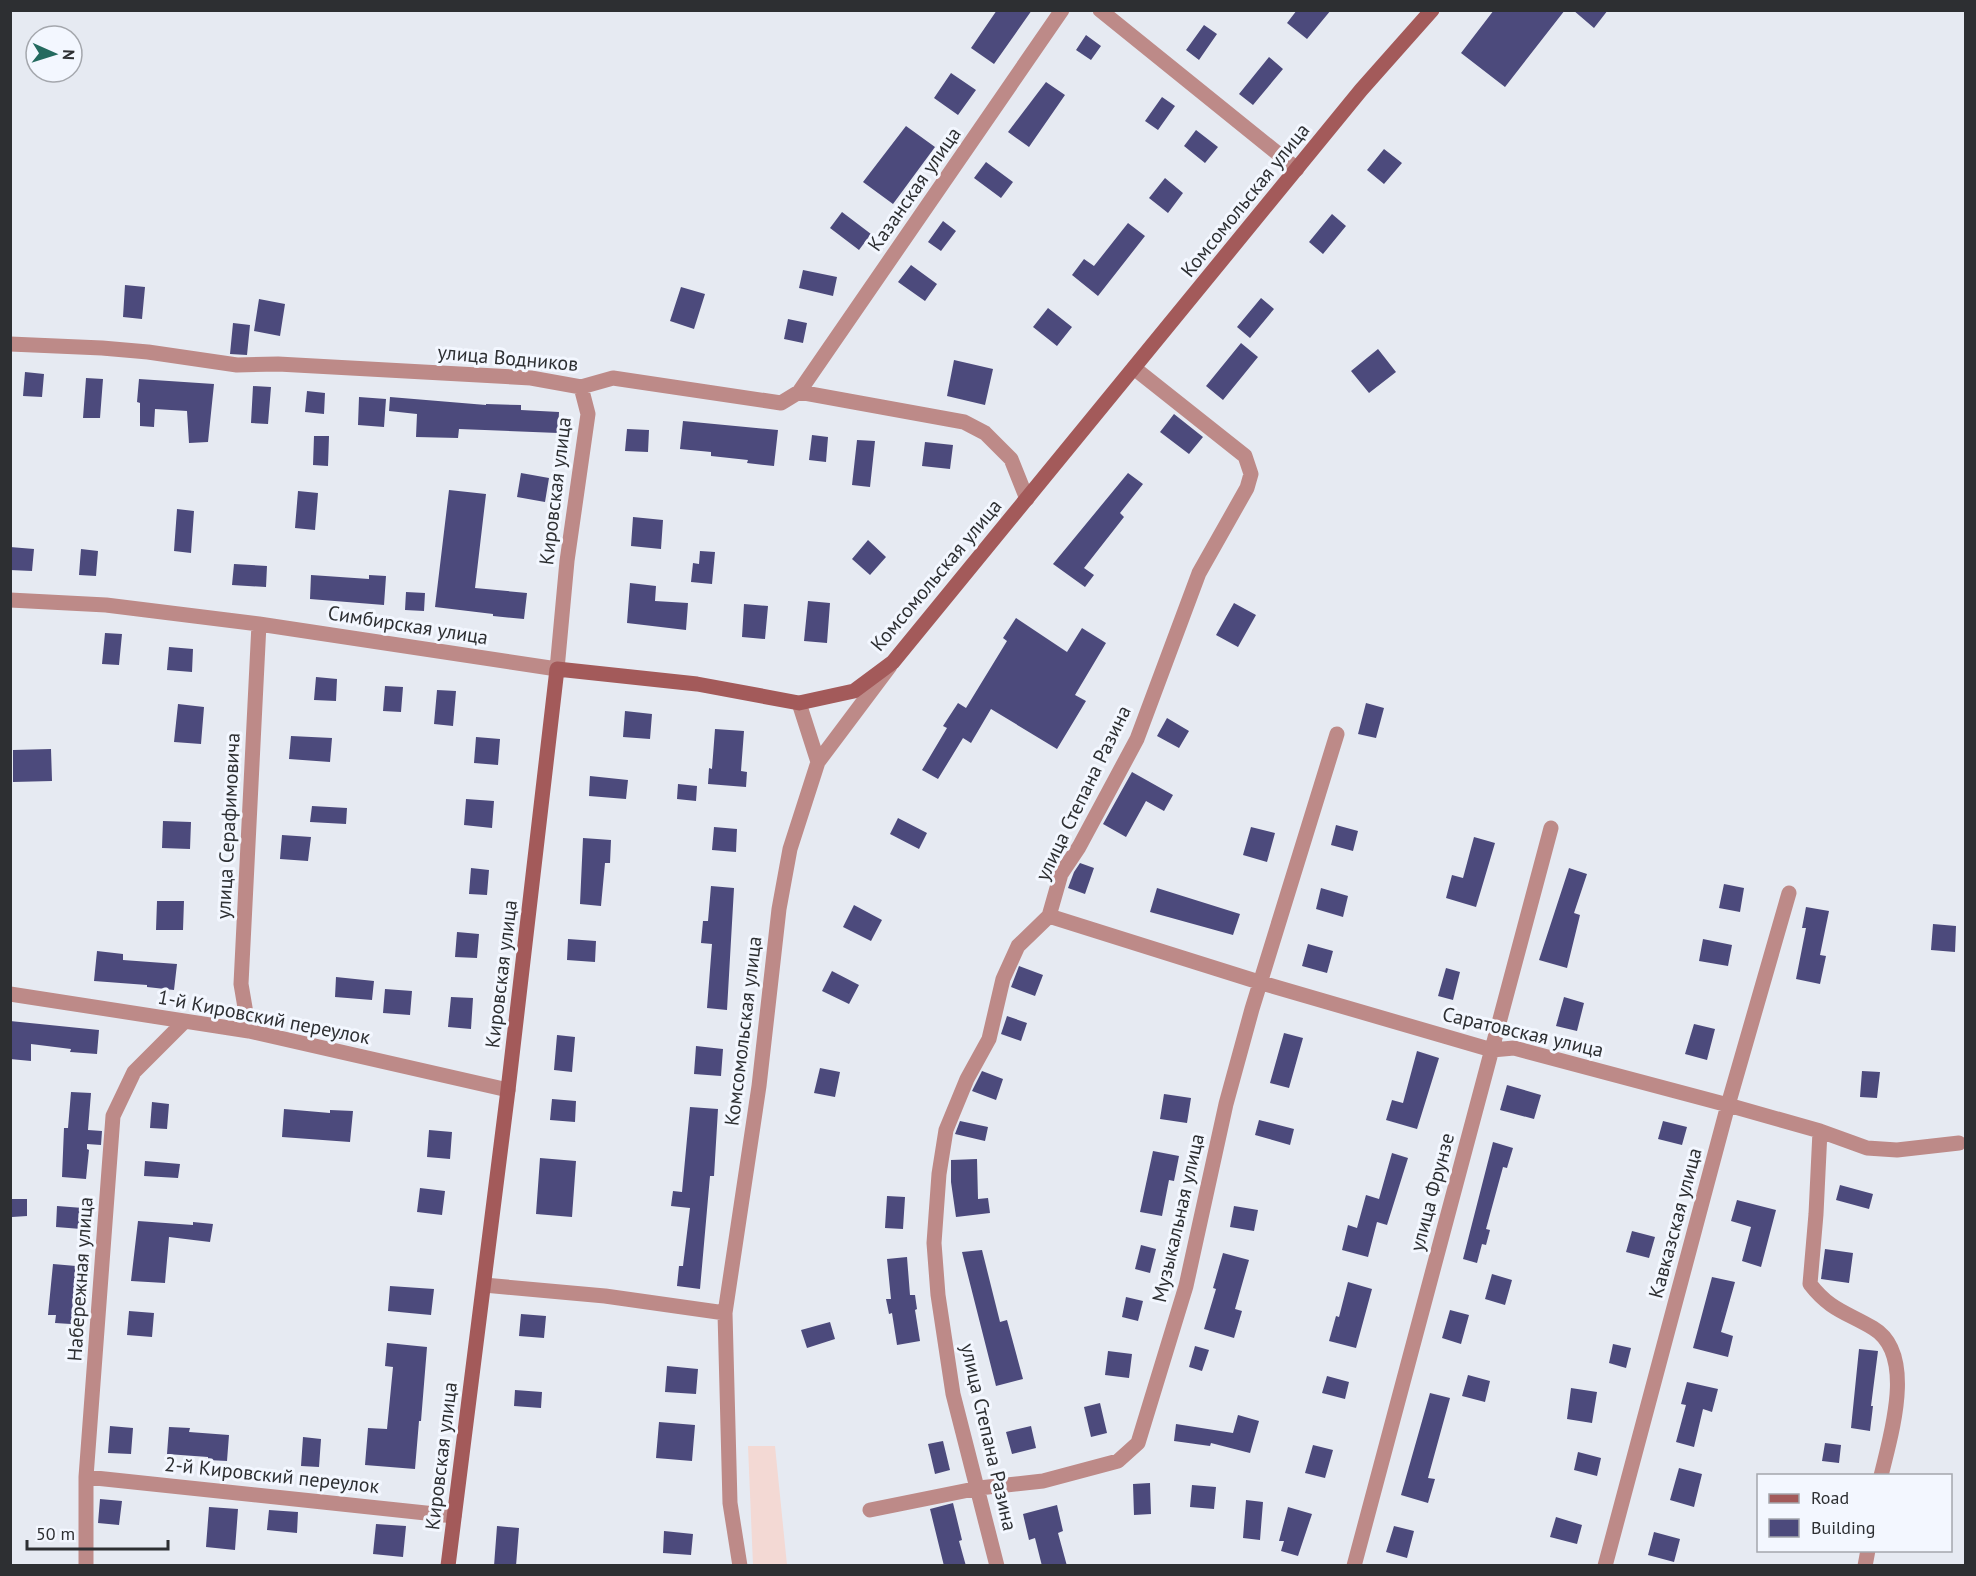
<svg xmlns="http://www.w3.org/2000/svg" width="1976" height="1576" font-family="'PT Sans',sans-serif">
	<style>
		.industrial { fill: #f3d9d4 }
		.building { fill: #4c4a7c }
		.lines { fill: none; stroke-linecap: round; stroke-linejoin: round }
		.street { stroke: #bd8a88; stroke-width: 15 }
		.secondary { stroke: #a35a5a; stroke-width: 15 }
		.labels { text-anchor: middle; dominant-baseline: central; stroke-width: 6; stroke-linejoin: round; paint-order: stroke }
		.street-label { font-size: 20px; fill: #2d2f32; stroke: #f3f7ff }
	</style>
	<rect width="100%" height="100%" fill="#e6eaf2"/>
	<path class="industrial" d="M748 1446H775L787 1565H753Z"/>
	<path class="building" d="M997 10H1032L994 64 971 48Z
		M1297 10H1331L1307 39 1287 23Z
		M1494 10H1565L1505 87 1461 53Z
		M1573 10H1608L1594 28Z
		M1204 25 1217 34 1199 60 1186 50Z
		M1086 35 1101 46 1091 60 1076 50Z
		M1269 57 1283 69 1253 105 1239 94Z
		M951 73 976 90 958 115 934 98Z
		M1046 82 1065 95 1029 147 1008 132Z
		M1162 97 1175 106 1158 130 1145 121Z
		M906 126 935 147 893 204 863 182Z
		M1196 130 1218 147 1205 163 1184 146Z
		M1384 149 1402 163 1384 184 1367 170Z
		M986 162 1013 182 1001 198 974 178Z
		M1165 178 1183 193 1168 213 1149 198Z
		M842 212 871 234 859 250 830 228Z
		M1332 214 1346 226 1323 254 1309 242Z
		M943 221 956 231 941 251 928 242Z
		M1128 223 1145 236 1098 296 1072 275 1084 259 1094 266Z
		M911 265 937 284 925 301 898 282Z
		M803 270 837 277 833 296 799 288Z
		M125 285 145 287 142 319 123 317Z
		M681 287 705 294 694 329 670 321Z
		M1261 298 1274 309 1250 338 1237 327Z
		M259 299 285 304 280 336 254 331Z
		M1048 308 1072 327 1057 346 1033 327Z
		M788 319 807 323 803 343 784 339Z
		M233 323 250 325 247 355 230 354Z
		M1241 343 1258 357 1223 400 1206 386Z
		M1378 349 1396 372 1369 393 1351 371Z
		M954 360 993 369 985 405 947 396Z
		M25 372 44 374 42 397 23 396Z
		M86 378 103 379 100 418H83Z
		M139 379 214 384 208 442 189 443 187 411 155 409 154 427 140 426V403L137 402Z
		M253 386 271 387 268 424 251 423Z
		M307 391 325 393 324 414 305 412Z
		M359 397 386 399 384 427 358 425Z
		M390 397 486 405V404L521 405V410L559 412 558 433 459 429 458 438 416 437 417 414 389 411Z
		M1174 414 1203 437 1189 454 1160 432Z
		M683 421 778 430 774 466 747 463 748 460 711 456V452L680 449Z
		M627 429 649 430 648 452 625 451Z
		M812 435 828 437 826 462 809 460Z
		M314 436H329L328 466 313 465Z
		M857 440 875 441 870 487 852 485Z
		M925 442 953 445 950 469 922 466Z
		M521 473 549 478 545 502 517 497Z
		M1128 473 1143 484 1120 513 1124 517 1084 568 1094 575 1085 587 1053 564Z
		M449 490 486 494 475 588 527 593 524 619 493 616V614L435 607Z
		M298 491 318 493 315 530 295 528Z
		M177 509 194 511 191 553 174 551Z
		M633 517 663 520 661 549 631 546Z
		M868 540 886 557 870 575 852 559Z
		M10 547 34 549 32 571 10 570Z
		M81 549 98 551 96 576 79 575Z
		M700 551 715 552 712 584 691 582 693 563 699 564Z
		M234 564 267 566 266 587 232 585Z
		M311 575 369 579V575L386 576 384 605 310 599Z
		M630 583 656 586 655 601 688 603 686 630 627 623Z
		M406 592 425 593 424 611 405 610Z
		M808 601 830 603 827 643 804 641Z
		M1234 603 1256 615 1238 647 1216 635Z
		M744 604 768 606 765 639 742 637Z
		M1016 618 1067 652 1082 628 1106 643 1075 695 1086 701 1057 749 991 709 971 743 963 738 938 779 922 770 947 728 943 726 958 703 966 708 1007 641 1003 638Z
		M105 633 122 634 119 665 102 664Z
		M169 647 193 649 192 672 167 670Z
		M316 677 337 679 336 701 314 700Z
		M385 686 403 687 401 712 383 711Z
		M437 690 456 691 453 726 434 724Z
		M1366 703 1384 708 1376 738 1358 734Z
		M178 704 204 707 201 744 174 742Z
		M625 711 652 714 650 739 623 737Z
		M1167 718 1189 731 1179 748 1157 736Z
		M715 729 744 731 741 771 747 772 746 787 708 784 709 768 712 769Z
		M291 736 332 738 330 762 289 759Z
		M476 737 500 739 498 765 474 763Z
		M51 749 52 781 13 782V750Z
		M1132 772 1173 795 1164 811 1146 801 1126 837 1103 824Z
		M590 776 628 780 626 799 589 796Z
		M678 784 697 786 696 801 677 799Z
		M466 799 494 801 492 828 464 825Z
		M312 806 347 808 346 824 310 822Z
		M898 818 927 833 919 849 890 834Z
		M163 821 191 822 190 849 162 848Z
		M1336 825 1358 831 1353 851 1331 845Z
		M714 827 737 829 736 852 712 850Z
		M1251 827 1275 833 1267 862 1243 855Z
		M282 835 311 837 308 861 280 859Z
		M1474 837 1495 843 1476 907 1446 898 1452 875 1463 878Z
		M583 838 611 840 610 863H605L601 906 580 904Z
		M1080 863 1094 868 1085 894 1068 888 1074 872Z
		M471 868 489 870 487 895 469 894Z
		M1569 868 1587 874 1574 913 1580 915 1567 968 1539 960Z
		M1724 884 1744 888 1740 912 1719 908Z
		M711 886 734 888 727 1010 707 1008 712 944 701 943 703 921H708Z
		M1157 888 1240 914 1233 935 1150 912Z
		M1321 888 1348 896 1343 917 1316 909Z
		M157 901H184L183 930H156Z
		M854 905 882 920 871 941 843 927Z
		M1806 907 1829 911 1820 955 1826 956 1820 984 1796 979 1806 928H1802Z
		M1933 924 1956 926 1955 952 1931 950Z
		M457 932 479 934 477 958 455 957Z
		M568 939 596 941 595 962 567 960Z
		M1703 939 1732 945 1728 966 1699 961Z
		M1308 944 1333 951 1327 973 1302 966Z
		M97 951 123 954V960L177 964 174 990 147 987V985L94 981Z
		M1019 966 1043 975 1035 996 1011 987Z
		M1446 968 1460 972 1453 1000 1438 996Z
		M832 971 859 985 849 1004 822 991Z
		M336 977 374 981 372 1000 335 997Z
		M385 989 412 991 410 1015 383 1013Z
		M451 997 473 998 471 1029 448 1027Z
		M1564 997 1584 1003 1577 1031 1556 1026Z
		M1007 1016 1027 1023 1021 1041 1001 1034Z
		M10 1021 99 1030 97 1054 70 1052 71 1049 31 1044V1061L10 1059Z
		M1694 1024 1715 1029 1707 1060 1685 1054Z
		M1284 1033 1303 1038 1289 1088 1270 1083Z
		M557 1035 575 1037 572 1072 554 1070Z
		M696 1046 723 1049 721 1076 694 1074Z
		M1417 1051 1439 1058 1417 1129 1386 1120 1392 1100 1403 1103Z
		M820 1068 840 1072 835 1097 814 1093Z
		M982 1071 1003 1079 996 1100 972 1091Z
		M1862 1071 1880 1072 1877 1098 1860 1097Z
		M1507 1085 1541 1095 1534 1119 1500 1110Z
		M71 1092 91 1093 88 1130 102 1131 101 1145 87 1144V1149L89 1150 86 1179 62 1177 64 1128H68Z
		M1164 1094 1191 1098 1187 1123 1160 1119Z
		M552 1099 576 1101 575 1122 550 1120Z
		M152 1102 169 1104 167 1129 150 1128Z
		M690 1107 718 1109 714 1176H710L700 1289 677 1286 679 1266H683L690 1208 671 1206 673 1191 682 1192Z
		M284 1109 330 1113V1110L353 1111 350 1142 282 1137Z
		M1259 1120 1294 1129 1290 1145 1255 1135Z
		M960 1121 988 1127 985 1141 955 1134Z
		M1663 1121 1687 1127 1682 1145 1658 1139Z
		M429 1130 452 1132 450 1159 427 1157Z
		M1493 1142 1513 1148 1507 1168 1503 1167 1486 1229 1490 1230 1486 1245 1482 1244 1477 1263 1463 1259Z
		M1153 1151 1179 1156 1174 1181 1169 1180 1162 1216 1140 1212Z
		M1392 1153 1408 1158 1387 1225 1377 1222 1368 1257 1342 1250 1348 1225 1357 1228 1366 1195 1379 1199Z
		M540 1158 576 1161 572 1217 536 1214Z
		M977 1159 978 1199 988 1198 990 1213 956 1217 951 1182V1160Z
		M145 1161 180 1164 178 1178 144 1176Z
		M1840 1185 1873 1194 1869 1209 1836 1200Z
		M420 1188 445 1191 442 1215 417 1212Z
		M887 1196 905 1197 903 1229 885 1228Z
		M12 1199H27V1216L12 1217Z
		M1737 1200 1776 1210 1761 1267 1742 1261 1751 1227 1731 1221Z
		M57 1206 83 1208 81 1229 56 1227Z
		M1234 1206 1258 1210 1254 1231 1230 1227Z
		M138 1221 193 1225V1222L213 1224 210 1242 169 1237 165 1283 131 1281Z
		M1632 1231 1655 1237 1649 1258 1626 1252Z
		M1141 1245 1156 1249 1150 1273 1135 1269Z
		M1825 1249 1853 1253 1849 1283 1821 1279Z
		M982 1250 1000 1322 1007 1320 1023 1379 996 1386 962 1252Z
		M1223 1253 1249 1260 1235 1309 1242 1311 1234 1338 1204 1329 1216 1289 1213 1288Z
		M907 1257 910 1295H915L917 1309 915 1310 920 1341 897 1345 892 1313 889 1314 886 1299H891L887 1259Z
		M53 1264 76 1266 71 1324 55 1323 56 1315H48Z
		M1492 1274 1512 1280 1505 1305 1485 1299Z
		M1712 1277 1735 1282 1721 1332 1733 1336 1728 1357 1693 1348Z
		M1348 1282 1372 1289 1356 1348 1329 1341 1336 1316 1339 1317Z
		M390 1286 434 1289 431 1315 388 1311Z
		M1126 1297 1143 1301 1138 1321 1122 1317Z
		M1450 1310 1469 1315 1461 1344 1442 1338Z
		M129 1311 154 1313 152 1337 127 1335Z
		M521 1314 546 1316 544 1338 519 1336Z
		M830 1322 835 1339 807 1348 801 1330Z
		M387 1343 427 1347 421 1421H419L415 1469 365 1465 368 1428 387 1429 393 1367 385 1366Z
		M1613 1344 1631 1348 1626 1368 1609 1363Z
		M1195 1346 1209 1350 1202 1371 1189 1367Z
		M1859 1349 1878 1351 1871 1406H1873L1870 1431 1851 1428Z
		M1108 1351 1132 1354 1129 1378 1105 1375Z
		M667 1366 698 1369 696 1394 665 1392Z
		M1468 1375 1490 1381 1485 1402 1462 1396Z
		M1327 1376 1349 1382 1345 1399 1322 1393Z
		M1687 1382 1718 1389 1712 1412 1703 1409 1694 1447 1676 1442 1686 1405 1681 1404Z
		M1571 1388 1597 1392 1592 1423 1567 1419Z
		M515 1390 542 1392 541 1408 514 1406Z
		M1430 1393 1450 1398 1428 1478 1435 1479 1428 1503 1401 1495Z
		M1100 1403 1107 1433 1091 1437 1084 1407Z
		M1238 1415 1259 1421 1250 1453 1211 1443 1210 1446 1174 1441 1176 1424 1233 1433Z
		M659 1422 695 1425 692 1461 656 1458Z
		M110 1426 133 1428 131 1454 108 1453Z
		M1031 1426 1036 1448 1012 1454 1006 1432Z
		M169 1427 190 1428 189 1432 229 1435 227 1461 208 1460V1457L167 1454Z
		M303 1437 321 1439 319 1467 301 1466Z
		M943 1441 950 1470 935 1474 928 1444Z
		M1825 1443 1841 1445 1839 1463 1822 1461Z
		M1313 1445 1333 1450 1325 1478 1305 1473Z
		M1578 1452 1601 1458 1597 1476 1574 1470Z
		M1679 1468 1702 1474 1694 1507 1670 1500Z
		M1150 1483 1151 1514 1134 1515 1133 1484Z
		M1192 1485 1216 1487 1214 1509 1190 1507Z
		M100 1499 122 1501 119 1525 98 1523Z
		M1246 1500 1263 1502 1260 1540 1243 1538Z
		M953 1503 962 1540 959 1541 966 1566H944L930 1509Z
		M1057 1505 1063 1531 1058 1533 1067 1566H1042L1035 1538 1029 1540 1023 1514Z
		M209 1507 238 1509 235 1550 206 1547Z
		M1288 1507 1312 1514 1298 1556 1281 1551 1284 1541H1279Z
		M269 1510 298 1512 297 1533 267 1530Z
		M1556 1517 1582 1525 1577 1544 1550 1537Z
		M376 1524 406 1526 403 1557 373 1554Z
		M497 1526 519 1528 516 1566H494Z
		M1394 1526 1414 1531 1407 1558 1386 1552Z
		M664 1531 693 1534 691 1555 663 1553Z
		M1654 1532 1680 1539 1674 1562 1648 1555Z"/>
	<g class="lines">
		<path class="street" d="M1100 10 1297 169
			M10 344 102 348 148 352 237 365 278 364 531 378 581 387 613 378 781 403 799 392 964 422 985 433 1011 459 1027 499
			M799 392 1062 10
			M10 600 106 605 259 624 557 669 567 561 588 414 581 387
			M818 762 890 666
			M1049 916 1262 983 1492 1050 1514 1048 1728 1105 1820 1131 1867 1148 1897 1150 1959 1143
			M10 994 249 1031 508 1090
			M249 1031 241 984 259 624
			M1820 1131 1816 1214 1810 1284C1830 1310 1846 1312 1873 1328 1917 1354 1890 1437 1881 1476
			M484 1285 605 1296 725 1313
			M86 1477 454 1516
			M870 1510 979 1488 1043 1481 1118 1461 1138 1443 1186 1286 1226 1104 1252 1009 1337 734
			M86 1566V1477L113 1116 134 1072 185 1021
			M740 1566 730 1503 725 1313 759 1086 779 909 790 849 818 762 799 703
			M997 1566 953 1394 938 1295 934 1243 939 1174 946 1130 967 1079 989 1039 1003 979 1018 946 1049 916 1061 874 1079 847 1137 739 1199 573 1247 488 1251 474 1245 456 1134 368
			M1354 1566 1551 828
			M1605 1566 1728 1105 1789 893
			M1865 1566 1868 1550"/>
		<path class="secondary" d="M448 1566 508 1090 557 669 697 684 799 703 854 691 893 662 1361 90 1432 10"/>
	</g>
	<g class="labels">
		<g class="street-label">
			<text transform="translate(914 189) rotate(-55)">Казанская улица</text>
			<text transform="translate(1245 200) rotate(-51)">Комсомольская улица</text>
			<text transform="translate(508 358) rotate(5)">улица Водников</text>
			<text transform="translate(555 491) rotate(-83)">Кировская улица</text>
			<text transform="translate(936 575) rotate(-50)">Комсомольская улица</text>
			<text transform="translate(408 625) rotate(9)">Симбирская улица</text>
			<text transform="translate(1083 793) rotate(-64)">улица Степана Разина</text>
			<text transform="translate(228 826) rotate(-87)">улица Серафимовича</text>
			<text transform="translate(501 974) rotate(-83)">Кировская улица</text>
			<text transform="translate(264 1017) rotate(11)">1-й Кировский переулок</text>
			<text transform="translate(743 1031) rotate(-83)">Комсомольская улица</text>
			<text transform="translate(1523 1032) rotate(13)">Саратовская улица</text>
			<text transform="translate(1432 1192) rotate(-75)">улица Фрунзе</text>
			<text transform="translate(1178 1218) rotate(-77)">Музыкальная улица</text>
			<text transform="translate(1675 1223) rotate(-75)">Кавказская улица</text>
			<text transform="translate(80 1279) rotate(-86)">Набережная улица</text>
			<text transform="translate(989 1437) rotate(77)">улица Степана Разина</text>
			<text transform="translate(441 1456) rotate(-83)">Кировская улица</text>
			<text transform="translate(272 1475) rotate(6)">2-й Кировский переулок</text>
		</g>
	</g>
	<rect width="1976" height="1576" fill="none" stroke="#2d2f32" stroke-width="24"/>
	<rect x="1757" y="1474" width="195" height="78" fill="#f3f7ff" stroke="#a4a7ad" stroke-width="1.5"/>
	<rect x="1769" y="1494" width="30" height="9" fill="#a35a5a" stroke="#a4a7ad" stroke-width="1.5"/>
	<text x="1811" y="1504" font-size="18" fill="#2d2f32">Road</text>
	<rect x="1769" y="1519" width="30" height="18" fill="#4c4a7c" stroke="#a4a7ad" stroke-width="1.5"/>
	<text x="1811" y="1534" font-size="18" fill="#2d2f32">Building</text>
	<g transform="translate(54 54) rotate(93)"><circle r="28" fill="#f3f7ff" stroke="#a4a7ad" stroke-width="1.5"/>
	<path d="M0-4.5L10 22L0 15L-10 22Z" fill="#246a5f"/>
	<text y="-9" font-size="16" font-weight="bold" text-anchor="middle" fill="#2d2f32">N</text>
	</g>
	<path d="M27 1540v9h141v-9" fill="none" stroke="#2d2f32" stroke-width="3"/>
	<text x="36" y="1540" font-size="18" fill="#2d2f32" stroke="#f3f7ff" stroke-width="4.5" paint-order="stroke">50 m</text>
</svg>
